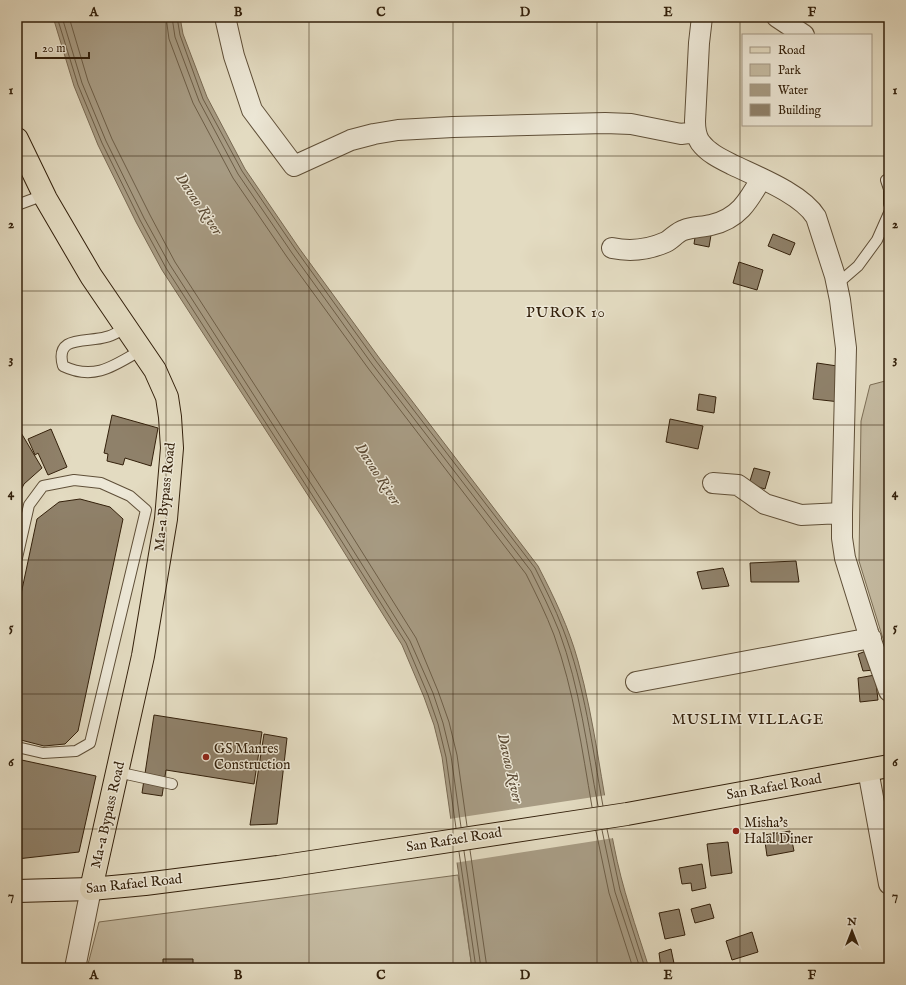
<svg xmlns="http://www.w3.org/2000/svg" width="906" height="985" font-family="'IM FELL English',serif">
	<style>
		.green { fill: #c5bba2; stroke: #7c6e56 }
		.water { fill: #a79b83; stroke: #796a53 }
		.pier { fill: #e3dbc1 }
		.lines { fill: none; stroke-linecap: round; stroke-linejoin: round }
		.shore { stroke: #6d5e47; stroke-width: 1 }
		.building { fill: #8f816a; stroke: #33200b }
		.service-casing { stroke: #5f4f38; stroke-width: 12 }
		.minor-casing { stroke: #5f4f38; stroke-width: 22 }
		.secondary-casing { stroke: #33200b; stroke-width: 24 }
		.primary-casing { stroke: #33200b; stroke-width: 24 }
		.service { stroke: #ede8d7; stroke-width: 10 }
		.minor { stroke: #ede8d7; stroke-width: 20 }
		.secondary { stroke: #ede8d7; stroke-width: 22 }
		.primary { stroke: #e3dbc1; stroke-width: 22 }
		.grid { fill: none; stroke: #33200b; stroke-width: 1; stroke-opacity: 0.55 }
		.poi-dot { fill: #8f2418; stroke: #ede8d7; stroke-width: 1.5 }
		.labels { text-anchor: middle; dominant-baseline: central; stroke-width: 3; stroke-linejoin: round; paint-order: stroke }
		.street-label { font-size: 14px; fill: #33200b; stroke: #ede8d7 }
		.poi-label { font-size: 14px; fill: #33200b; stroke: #ede8d7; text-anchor: start }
		.water-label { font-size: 15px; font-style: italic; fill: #5c4b35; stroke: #ede8d7 }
		.neighbourhood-label { font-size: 15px; letter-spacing: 1px; fill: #33200b; stroke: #ede8d7 }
		.neatline { fill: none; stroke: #33200b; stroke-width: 1.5 }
		.grid-label { font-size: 13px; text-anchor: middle; font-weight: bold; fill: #33200b }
	</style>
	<rect width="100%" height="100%" fill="#e3dbc1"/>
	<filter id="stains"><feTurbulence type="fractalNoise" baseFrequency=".005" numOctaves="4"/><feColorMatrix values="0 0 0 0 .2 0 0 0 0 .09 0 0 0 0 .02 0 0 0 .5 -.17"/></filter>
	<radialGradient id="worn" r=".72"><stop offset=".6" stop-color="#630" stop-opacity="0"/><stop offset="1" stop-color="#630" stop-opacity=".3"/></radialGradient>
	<path class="green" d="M889 380V658L859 561 861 421 870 385Z
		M458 875 472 968H87L99 922Z"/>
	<path class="water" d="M53 17H180L183 34 207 97 245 169 299 248 380 359 538 566C554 597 569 628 578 661 595 722 601 784 614 846 622 888 636 927 649 968H472L442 757 434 725 424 697 402 645 324 520 162 270 136 222 98 145 74 86Z"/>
	<path class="pier" d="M607 795 614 838 454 863 449 819Z"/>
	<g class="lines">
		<path class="shore" d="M57 17 78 85 102 143 140 220 166 268 327 518 406 643 428 695 438 724 446 757 456 828
			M62 17 82 83 106 141 144 218 170 265 331 515 410 641 433 693 443 723 451 756 461 827
			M69 17 88 81 112 139 150 215 175 262 337 512 416 638 438 691 449 722 457 755 467 826
			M166 17 169 39 193 103 233 178 287 257 368 368 526 574C536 594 546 614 554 635 574 691 582 749 592 807
			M172 17 175 37 199 101 238 174 292 253 372 364 531 571C541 591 551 611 559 631 580 688 587 748 598 806
			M177 17 180 35 203 99 242 171 296 250 376 361 535 568C545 588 555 608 563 629 585 686 592 746 603 806
			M607 829 620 890 645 968
			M602 830 615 892 640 968
			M596 831 609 893 633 968
			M470 850 487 968
			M464 851 481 968
			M459 852 476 968"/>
	</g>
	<path class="building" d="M696 231 711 235 709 247 694 244Z
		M773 234 795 243 790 255 768 246Z
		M739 262 763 270 757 290 733 283Z
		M817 363 844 367 840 402 813 399Z
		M699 394 716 397 714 413 697 410Z
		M112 415 158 428 151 466 125 458 123 465 107 461 108 454 104 453Z
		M670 419 703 426 698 449 666 442Z
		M17 426 42 468 24 484 19 494 17 508Z
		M51 429 67 467 48 475 38 453 35 455 28 439Z
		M754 468 770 472 765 489 749 484Z
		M80 499 110 507 123 519 78 731 65 744 44 746 17 739V613L37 519 59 502Z
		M796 561 799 582H751L750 563Z
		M723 568 729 586 702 589 697 572Z
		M869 650 874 670 863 671 858 654Z
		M875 675 878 700 860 702 858 678Z
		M154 715 262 732 254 784 166 770 162 796 142 793Z
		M264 734 287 738 277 824 250 825Z
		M17 759 96 776 79 852 17 859Z
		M790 831 794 851 767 856 764 835Z
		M728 842 732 873 711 876 707 844Z
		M702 864 706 888 692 891 691 883 682 884 679 868Z
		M710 904 714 918 695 923 691 909Z
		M679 909 685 935 665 939 659 913Z
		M752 932 758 952 732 960 726 941Z
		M671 949 675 968H661L659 953Z
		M163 959H193V968H163Z"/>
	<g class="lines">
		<g class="service-casing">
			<path id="service" d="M886 180 889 189V204
				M17 205 44 195
				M836 285 858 266 877 240 889 213
				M126 328C119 331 113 336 106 337 88 343 54 334 63 366 94 381 114 366 141 350
				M17 558 29 505 43 486 74 480 101 483 130 496 146 510 90 743 76 751 43 753 17 747
				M117 772 172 784"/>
		</g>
		<g class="minor-casing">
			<path id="minor" d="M225 17 234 56 252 110 294 166 351 140 374 134 398 130 453 127 605 123 631 124 681 134 696 132
				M702 17 699 43 695 121C695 129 696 136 700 142 708 153 721 159 733 165 758 177 802 194 816 217L835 276 840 300 846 348 842 513V538L845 558 868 632 889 691
				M777 17 804 35
				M612 248C631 252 648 250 666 242 672 239 677 232 684 230 692 227 702 227 711 225 738 219 748 202 761 179
				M713 483 738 485 765 504 801 515 842 513
				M636 682 871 638
				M868 770 889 884
				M75 968 91 889"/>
		</g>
		<g class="secondary-casing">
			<path id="secondary" d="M17 891 91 889"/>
		</g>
		<g class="primary-casing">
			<path id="primary" d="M17 139 46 199 91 276 155 370 167 397 170 417 172 448 166 519 143 656 91 889 145 884 278 867 627 814 889 766"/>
		</g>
		<use href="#service" class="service"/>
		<use href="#minor" class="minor"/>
		<use href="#secondary" class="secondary"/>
		<use href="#primary" class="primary"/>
	</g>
	<path class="grid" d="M166 17V968M309 17V968M453 17V968M597 17V968M740 17V968M17 156H889M17 291H889M17 425H889M17 560H889M17 694H889M17 829H889"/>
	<g class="poi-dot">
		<circle cx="206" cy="757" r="4"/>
		<circle cx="736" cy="831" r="4"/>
	</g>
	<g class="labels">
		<g class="street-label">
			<text transform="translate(165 497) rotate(-84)">Ma-a Bypass Road</text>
			<text transform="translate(774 787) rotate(-10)">San Rafael Road</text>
			<text transform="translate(108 815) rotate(-77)">Ma-a Bypass Road</text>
			<text transform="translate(454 840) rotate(-9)">San Rafael Road</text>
			<text transform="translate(134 884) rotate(-6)">San Rafael Road</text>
		</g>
		<g class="poi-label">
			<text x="214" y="749">GS Manres<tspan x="214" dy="16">Construction</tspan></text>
			<text x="744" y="823">Misha's<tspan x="744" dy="16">Halal Diner</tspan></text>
		</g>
		<g class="water-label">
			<text transform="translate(199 204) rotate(56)">Davao River</text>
			<text transform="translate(378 474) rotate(57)">Davao River</text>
			<text transform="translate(510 768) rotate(77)">Davao River</text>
		</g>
		<g class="neighbourhood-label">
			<text x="566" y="312">PUROK 10</text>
			<text x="748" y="719">MUSLIM VILLAGE</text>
		</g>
	</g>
	<rect width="906" height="985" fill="none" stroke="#e3dbc1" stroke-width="44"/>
	<rect x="742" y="34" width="130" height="92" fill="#ede8d7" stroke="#a39885"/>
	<rect x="750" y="47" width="20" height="6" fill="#e3dbc1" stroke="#a39885"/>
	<text x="778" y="54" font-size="12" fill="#33200b">Road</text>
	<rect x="750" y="64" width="20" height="12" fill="#c5bba2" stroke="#a39885"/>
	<text x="778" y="74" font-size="12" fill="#33200b">Park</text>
	<rect x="750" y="84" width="20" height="12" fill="#a79b83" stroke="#a39885"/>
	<text x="778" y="94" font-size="12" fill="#33200b">Water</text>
	<rect x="750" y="104" width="20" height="12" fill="#8f816a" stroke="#a39885"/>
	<text x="778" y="114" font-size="12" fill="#33200b">Building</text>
	<g transform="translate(852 931)" stroke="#ede8d7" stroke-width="3" paint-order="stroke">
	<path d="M0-3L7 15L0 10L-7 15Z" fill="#33200b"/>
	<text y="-6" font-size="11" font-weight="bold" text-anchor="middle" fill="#33200b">N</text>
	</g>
	<path d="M36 52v6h53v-6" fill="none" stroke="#33200b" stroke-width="2"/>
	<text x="42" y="52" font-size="12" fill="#33200b" stroke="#ede8d7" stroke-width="3" paint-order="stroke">20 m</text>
	<rect x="22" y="22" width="862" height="941" class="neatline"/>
	<g class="grid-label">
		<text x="94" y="16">A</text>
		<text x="238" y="16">B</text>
		<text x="381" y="16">C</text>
		<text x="525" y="16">D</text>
		<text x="668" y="16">E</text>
		<text x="812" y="16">F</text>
		<text x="11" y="94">1</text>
		<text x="895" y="94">1</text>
		<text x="11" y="228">2</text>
		<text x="895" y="228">2</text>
		<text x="11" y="363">3</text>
		<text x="895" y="363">3</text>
		<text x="11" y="497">4</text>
		<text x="895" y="497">4</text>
		<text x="11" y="631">5</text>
		<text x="895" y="631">5</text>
		<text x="11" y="766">6</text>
		<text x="895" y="766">6</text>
		<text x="11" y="900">7</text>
		<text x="895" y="900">7</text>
		<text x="94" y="979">A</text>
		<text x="238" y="979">B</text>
		<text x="381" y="979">C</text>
		<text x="525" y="979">D</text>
		<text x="668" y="979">E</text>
		<text x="812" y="979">F</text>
	</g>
	<rect width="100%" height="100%" filter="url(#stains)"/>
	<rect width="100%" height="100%" fill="url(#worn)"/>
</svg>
